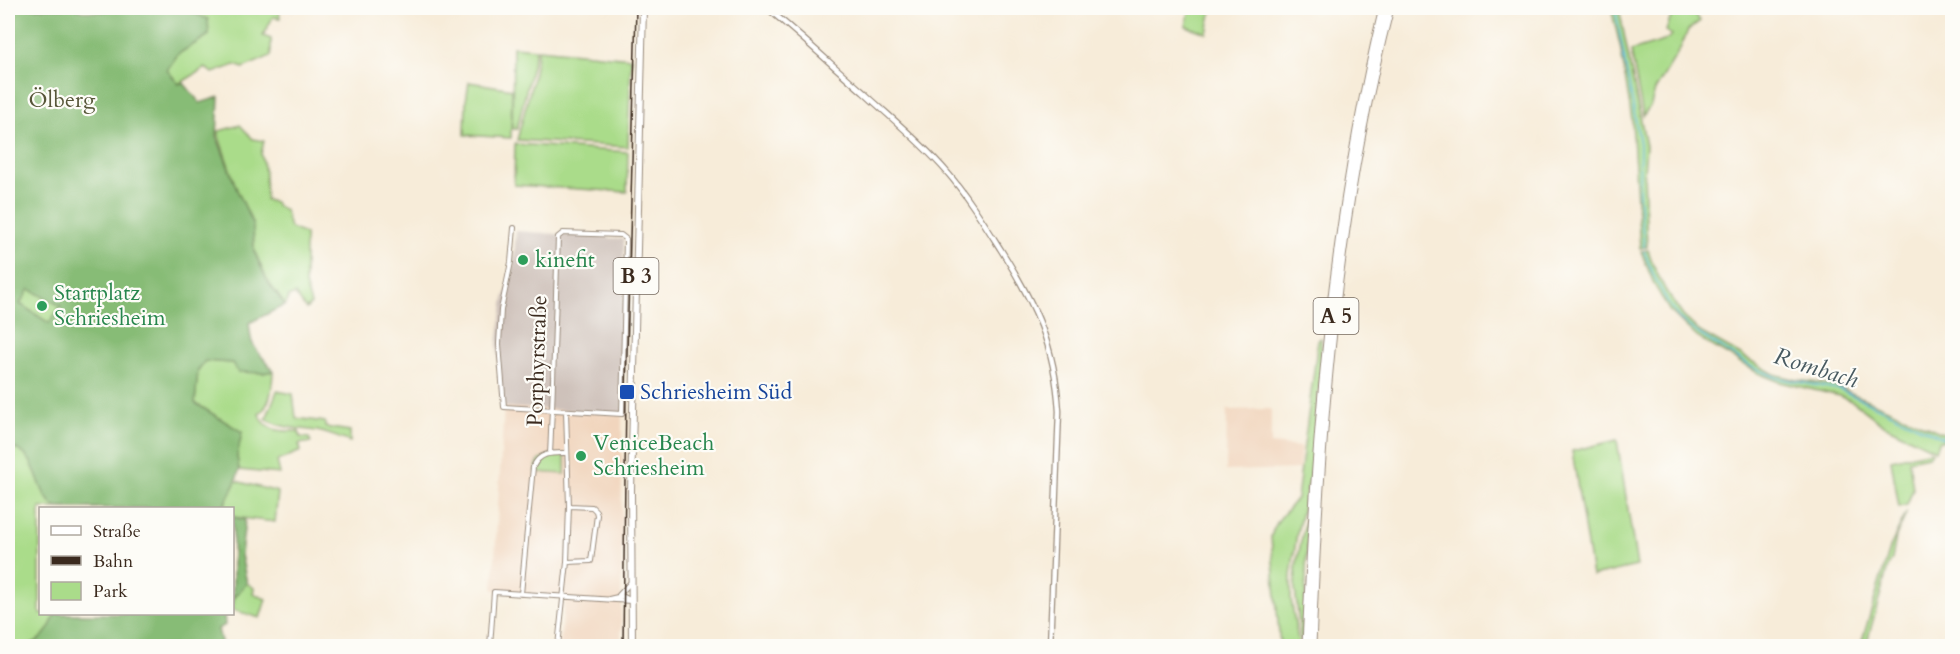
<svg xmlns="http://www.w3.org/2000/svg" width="1960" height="654" font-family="Cardo,serif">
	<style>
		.built { fill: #f1d5bd }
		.industrial { fill: #cec1ba }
		.green { fill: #aadc8a; stroke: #728354; stroke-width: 1.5 }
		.forest { fill: #87bc76; stroke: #61734a; stroke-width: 1.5; fill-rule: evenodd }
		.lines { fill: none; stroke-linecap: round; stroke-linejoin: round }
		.stream { stroke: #61b4dd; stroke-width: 1.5 }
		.minor-casing { stroke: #998b7c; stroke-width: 6 }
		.tertiary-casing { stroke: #998b7c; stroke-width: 7 }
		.primary-casing { stroke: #998b7c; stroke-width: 8 }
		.motorway-casing { stroke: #998b7c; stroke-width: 9 }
		.minor { stroke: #fff; stroke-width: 4 }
		.tertiary { stroke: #fff; stroke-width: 4.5 }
		.primary { stroke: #fff; stroke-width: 6 }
		.motorway { stroke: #fff; stroke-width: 7 }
		.rail { stroke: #3b2a1e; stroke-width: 1.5 }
		.leisure-dot { fill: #2e9e5b; stroke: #fdfcf7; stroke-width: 2 }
		.transit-dot { fill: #1a4fb4; stroke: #fdfcf7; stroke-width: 2 }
		.labels { text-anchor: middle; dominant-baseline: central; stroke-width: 4.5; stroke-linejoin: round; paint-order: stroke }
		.shield { fill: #fdfcf7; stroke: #75695f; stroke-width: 1.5 }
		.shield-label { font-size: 21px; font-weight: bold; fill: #3b2a1e }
		.park-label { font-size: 22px; fill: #575639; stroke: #fdfcf7 }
		.leisure-label { font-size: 22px; fill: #27864d; stroke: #fdfcf7; text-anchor: start }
		.street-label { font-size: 22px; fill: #3b2a1e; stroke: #fdfcf7 }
		.transit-label { font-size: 22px; fill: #164399; stroke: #fdfcf7; text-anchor: start }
		.water-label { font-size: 24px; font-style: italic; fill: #485a61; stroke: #fdfcf7 }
	</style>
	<rect width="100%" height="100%" fill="#fdfcf7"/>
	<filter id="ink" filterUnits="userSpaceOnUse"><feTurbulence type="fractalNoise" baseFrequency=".0167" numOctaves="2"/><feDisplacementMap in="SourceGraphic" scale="12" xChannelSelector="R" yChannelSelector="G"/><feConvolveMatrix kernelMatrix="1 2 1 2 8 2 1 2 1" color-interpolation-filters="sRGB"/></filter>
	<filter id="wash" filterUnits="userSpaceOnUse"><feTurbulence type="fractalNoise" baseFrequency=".008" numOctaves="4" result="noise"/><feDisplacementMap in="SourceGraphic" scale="24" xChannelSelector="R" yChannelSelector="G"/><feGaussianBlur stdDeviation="1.35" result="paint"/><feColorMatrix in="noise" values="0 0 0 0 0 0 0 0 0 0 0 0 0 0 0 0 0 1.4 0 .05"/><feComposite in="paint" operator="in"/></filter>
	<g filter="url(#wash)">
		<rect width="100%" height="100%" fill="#f7ecd9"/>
		<path class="built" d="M504 407 622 414 621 646H572L560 645 565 597 493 590Z
			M1271 409V444L1301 447 1299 469 1226 471 1227 410Z"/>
		<path class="industrial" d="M516 231 624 239 623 413 501 407 497 344 504 299 514 261Z"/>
		<path class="green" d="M8 8H16L95 508H40V614H84L97 646H8Z
			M189 8H279L280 18 273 17 263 36 271 39V56L243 68 235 65 213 73 205 68 179 84 166 70 178 54 209 35Z
			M1190 8H1212L1207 33 1186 26Z
			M1611 8H1619L1646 146 1644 174 1647 247 1640 248 1632 120 1620 45Z
			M1674 8H1692L1700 21 1688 30 1680 49 1655 90 1651 105 1643 116 1631 51 1664 41 1672 35 1666 31Z
			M513 47 536 49 517 129H512Z
			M538 49 631 58 628 147 517 140 532 83Z
			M469 82 512 89 511 138 465 135 466 101Z
			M240 125 253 139 264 141 261 154 265 173 266 200 275 202 276 205 285 210 290 228 305 234V285L311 304 306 309 295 294 288 297 287 303 285 305 268 282 254 250 253 224 237 190 219 137V131Z
			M515 144 628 152 627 192 514 185Z
			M1648 250 1653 265 1666 291 1683 316 1700 332 1774 374 1796 380 1833 385 1947 435 1943 441H1940L1935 450 1933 449 1884 425 1853 402 1840 396 1780 382 1758 373 1697 337 1669 310 1654 284 1641 251Z
			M1321 338 1322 357 1310 476 1297 533 1291 576V599L1299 646H1280L1271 537C1275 519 1287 512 1297 498L1318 340Z
			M205 361 232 363 263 373 273 371C272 386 272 404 259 414 268 433 280 431 299 431L300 437 309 438 311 442 299 444 301 451 277 461 280 474 239 470 237 456 242 432 195 403 198 370Z
			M277 391 293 394 296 418 325 422V427L350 431V442C339 438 328 433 317 431 299 428 282 429 266 419Z
			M1617 440 1637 566 1592 576 1572 451Z
			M1930 451 1932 452 1928 456 1909 460 1913 489 1907 505 1899 507 1891 460Z
			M550 455H565V474L535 472C536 462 541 458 550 455Z
			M236 481 278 492 275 522 233 517 232 508H223Z
			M1308 507 1304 641H1301L1295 589 1296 567Z
			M1907 512 1896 537 1892 559 1888 567 1867 642 1864 643 1862 641 1891 545Z
			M247 583 254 588 253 594 266 599 260 618 233 610 234 597Z"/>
		<path class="forest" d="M8 8H75L82 11 101 12 117 8H190L191 12 208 19 209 35 178 54 167 70 179 84 183 82 200 103 219 97 217 137 237 190 253 224 254 251 268 282 285 305 249 323C250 329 250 337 252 342 257 354 267 360 273 371L263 373 238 372 232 363 205 361 198 370 195 403 242 432 237 456 239 470 236 481 223 508H57C32 492 43 454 8 446ZM29 289 61 306 49 323 20 304Z
			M233 517 245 520 241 555 247 583 234 597 233 602Z
			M55 614H224L225 625 218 629 222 646H22C40 644 50 630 55 614Z"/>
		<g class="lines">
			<path class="stream" d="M911 8 962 18
				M1615 8 1640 144 1639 192 1644 247
				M1644 251 1653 274 1668 303 1680 319 1699 334 1752 367 1778 378 1841 390 1952 442"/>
		</g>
	</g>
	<g filter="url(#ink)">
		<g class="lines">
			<g class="minor-casing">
				<path id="minor" d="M514 228 511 262 501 310 499 344 504 407 622 414 626 239 621 235 563 233 558 237C556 295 554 352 552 410 551 425 551 439 550 453
					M567 562 591 561 597 515 596 511 592 507 569 506
					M521 594 533 467C540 452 552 453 566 453
					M619 595 630 583
					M609 599 622 596 630 600
					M345 646 348 643 381 646
					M490 646 494 592 631 601
					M558 646 567 562 569 506 566 411"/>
			</g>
			<g class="tertiary-casing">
				<path id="tertiary" d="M767 8C800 35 831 64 863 92 891 118 921 142 946 171 967 195 984 223 1001 250 1035 304 1055 345 1059 411L1050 646"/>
			</g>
			<g class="primary-casing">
				<path id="primary" d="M632 646 631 491 643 8"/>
			</g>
			<g class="motorway-casing">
				<path id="motorway" d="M1306 646C1315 431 1332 217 1383 8
					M1312 646C1320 433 1336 215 1390 8"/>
			</g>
			<use href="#minor" class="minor"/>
			<use href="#tertiary" class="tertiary"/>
			<use href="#primary" class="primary"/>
			<use href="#motorway" class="motorway"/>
			<path class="rail" d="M623 646 626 392 636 8"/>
		</g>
	</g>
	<g class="leisure-dot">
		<circle cx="523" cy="260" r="6"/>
		<circle cx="42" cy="306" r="6"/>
		<circle cx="581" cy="456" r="6"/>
	</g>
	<rect class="transit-dot" x="619" y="384" width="16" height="16" rx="3"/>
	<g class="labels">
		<g class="shield">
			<rect x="613.5" y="258" width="45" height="36" rx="4.5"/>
			<rect x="1313.5" y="298" width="45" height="36" rx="4.5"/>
		</g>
		<g class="shield-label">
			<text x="636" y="276">B 3</text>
			<text x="1336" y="316">A 5</text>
		</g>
		<g class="park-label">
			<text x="62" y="100">Ölberg</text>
		</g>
		<g class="leisure-label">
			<text x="535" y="260">kinefit</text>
			<text x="54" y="293">Startplatz<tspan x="54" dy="25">Schriesheim</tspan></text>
			<text x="593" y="443">VeniceBeach<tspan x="593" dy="25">Schriesheim</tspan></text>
		</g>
		<g class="street-label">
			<text transform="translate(537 361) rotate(-88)">Porphyrstraße</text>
		</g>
		<g class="transit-label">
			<text x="640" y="392">Schriesheim Süd</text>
		</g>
		<g class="water-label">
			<text transform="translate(1816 368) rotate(17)">Rombach</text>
		</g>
	</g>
	<rect width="1960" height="654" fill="none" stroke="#fdfcf7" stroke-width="30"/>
	<rect x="39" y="507" width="195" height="108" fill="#fdfcf7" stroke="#afa8a0" stroke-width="1.5"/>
	<rect x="51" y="526" width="30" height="9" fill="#ffffff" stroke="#afa8a0" stroke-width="1.5"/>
	<text x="93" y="537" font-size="18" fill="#3b2a1e">Straße</text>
	<rect x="51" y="556" width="30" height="9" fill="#3b2a1e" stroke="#afa8a0" stroke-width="1.5"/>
	<text x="93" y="567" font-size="18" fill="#3b2a1e">Bahn</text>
	<rect x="51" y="582" width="30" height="18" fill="#aadc8a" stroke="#afa8a0" stroke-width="1.5"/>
	<text x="93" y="597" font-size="18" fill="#3b2a1e">Park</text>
</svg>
